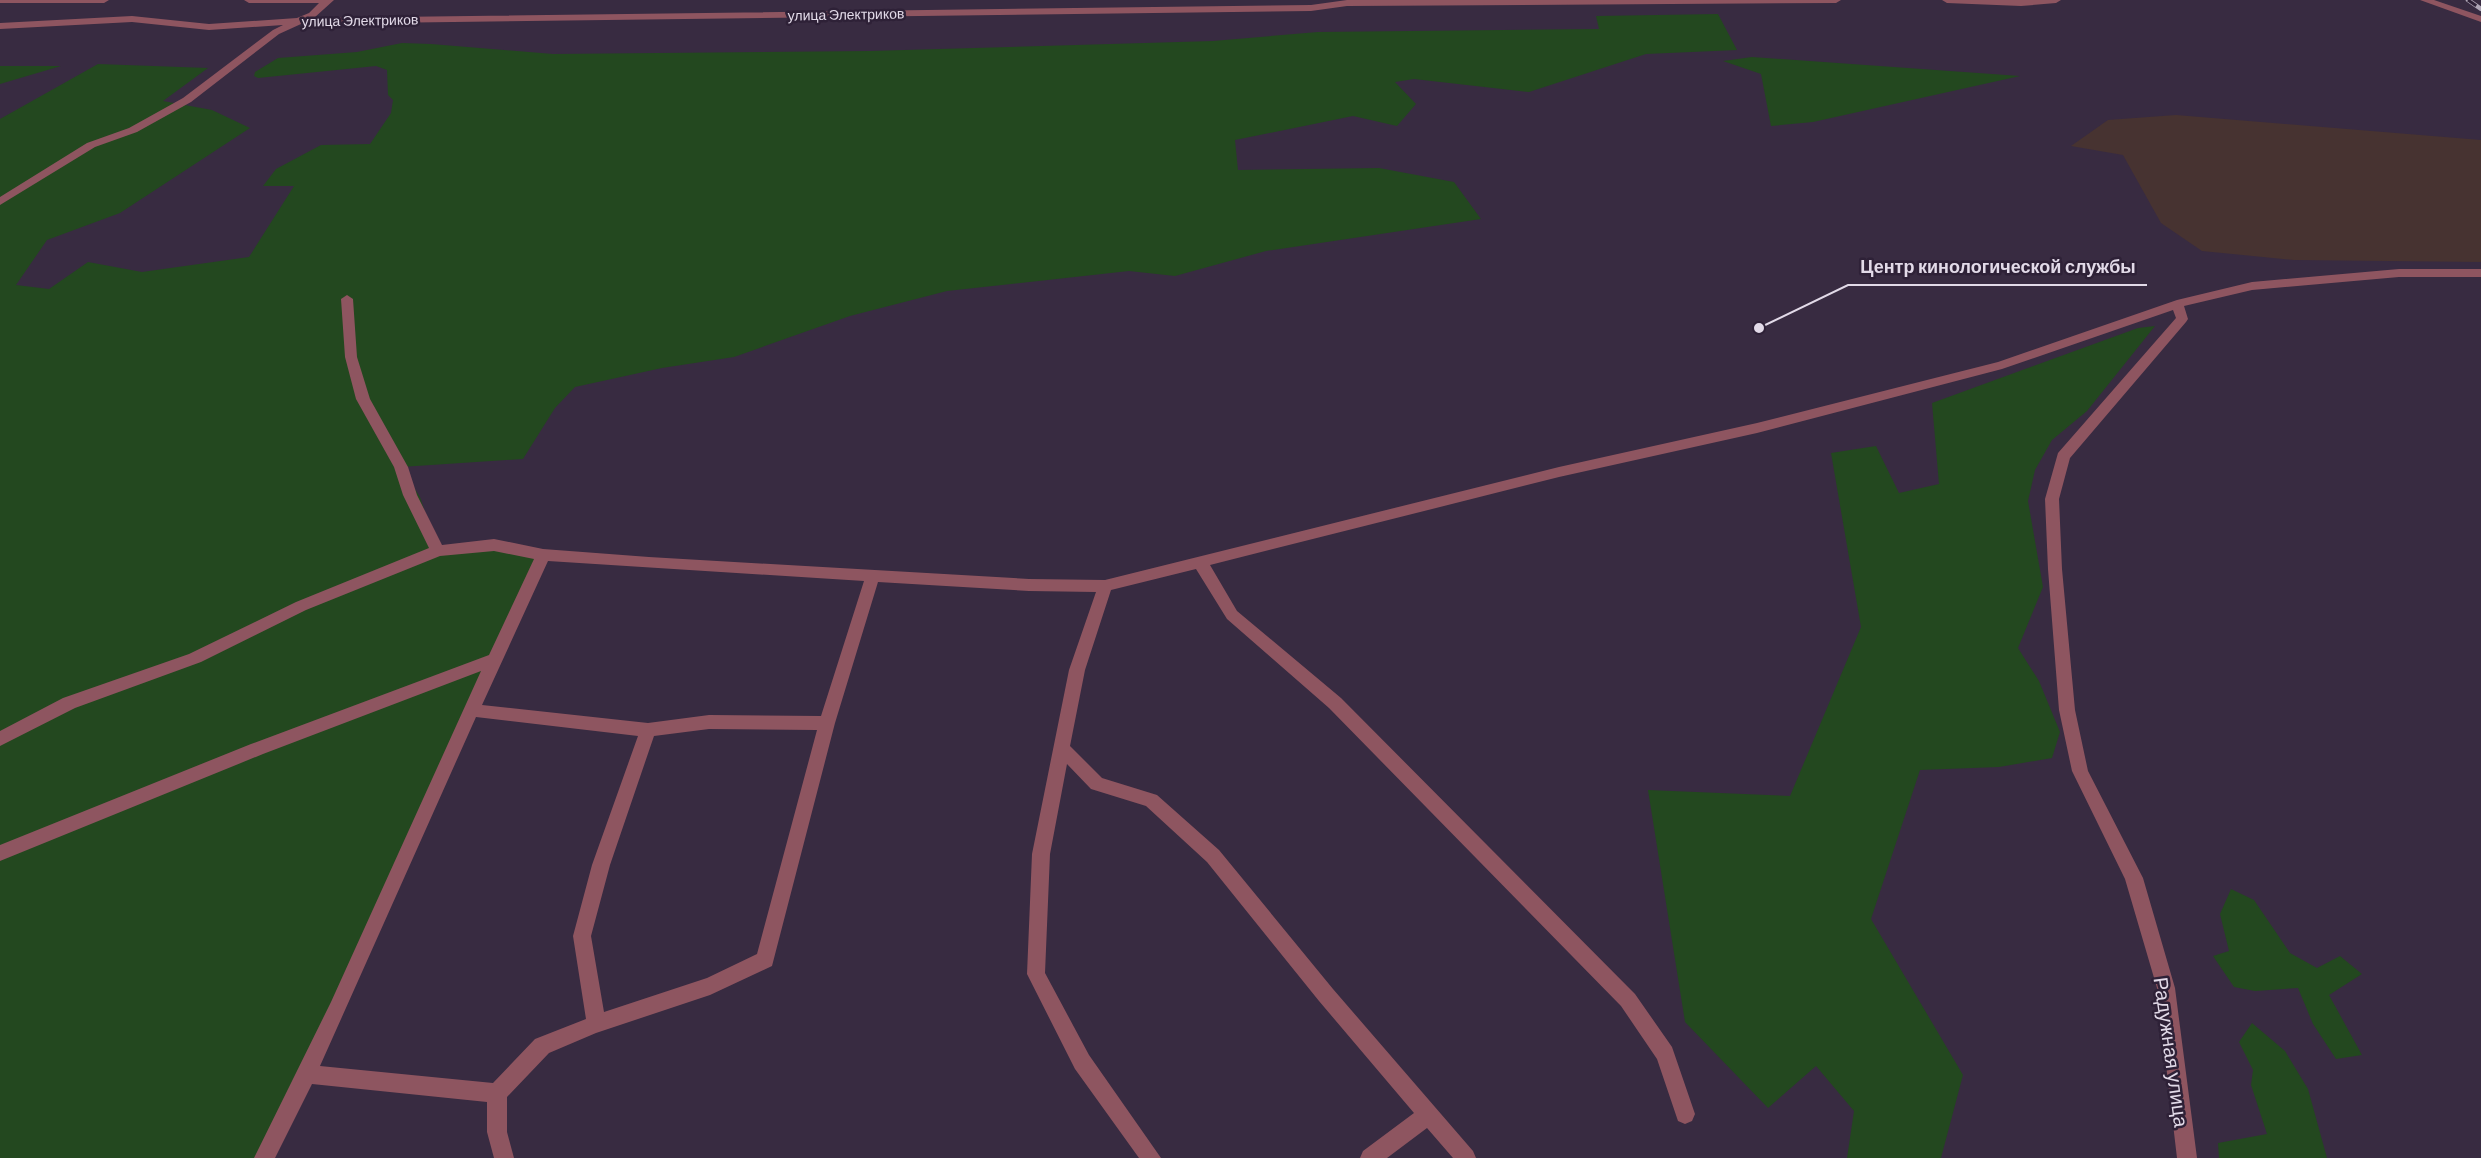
<svg xmlns="http://www.w3.org/2000/svg" width="2481" height="1158" font-family="Barlow,sans-serif">
	<style>
		.commercial { fill: #473331 }
		.green { fill: #23481f }
		.lines { fill: none; stroke-linecap: round; stroke-linejoin: round }
		.minor { fill: #8e5560; fill-rule: evenodd }
		.rail-casing { stroke: #afa6b6; stroke-width: 4.5 }
		.rail { stroke: #2e2137; stroke-width: 3; stroke-dasharray: 10; stroke-linecap: butt }
		.labels { text-anchor: middle; dominant-baseline: central; stroke-width: 5; stroke-linejoin: round; paint-order: stroke }
		.far-street-label { font-size: 14px; fill: #e2dae8; stroke: #2e2137 }
		.near-street-label { font-size: 20px; fill: #e2dae8; stroke: #2e2137 }
		.leader { fill: none; stroke: #e2dae8; stroke-width: 2 }
		.callout-dot { fill: #e2dae8; stroke: #2e2137; stroke-width: 2 }
		.callout-label { font-size: 18px; text-anchor: middle; font-weight: bold; fill: #e2dae8; stroke: #2e2137; stroke-width: 5; stroke-linejoin: round; paint-order: stroke }
	</style>
	<rect width="100%" height="100%" fill="#382b41"/>
	<path class="commercial" d="M2176 115 2481 140V262L2294 260 2202 251 2161 223 2123 155 2071 146 2108 120Z"/>
	<path class="green" d="M1718 14 1737 50 1646 54 1529 92 1414 79 1395 82 1416 104 1397 126 1353 116 1235 140 1238 170 1379 168 1454 182 1481 219 1266 251 1175 276 1129 271 947 291 850 316 734 357 662 368 575 387 555 408 523 459 401 467 420 497 438 551 494 545 543 555 264 1158H0V119L98 64 208 68 163 101 212 110 250 128 120 213 47 240 16 285 49 289 88 262 142 272 249 257 294 186H263L276 169 321 145 370 144 391 113 393 100 388 95 387 70 376 66 258 78 254 76 255 72 278 58 357 52 402 43 431 44 553 54 870 51 1213 41 1318 32 1599 29 1596 16Z
		M1752 57 2020 76 1813 122 1771 126 1761 74 1723 61Z
		M0 66H61L0 84Z
		M2155 326 2087 411 2052 440 2035 470 2028 501 2043 587 2018 648 2039 681 2060 732 2052 758 1999 767 1920 770 1871 919 1963 1075 1941 1158H1847L1854 1111 1816 1066 1768 1108 1685 1022 1648 790 1790 796 1861 627 1831 453 1876 446 1899 493 1939 484 1932 403 2138 328Z
		M2231 889 2254 900 2290 953 2317 968 2340 956 2362 974 2329 995 2362 1055 2336 1059 2313 1024 2298 988 2255 991 2234 987 2213 956 2229 951 2220 914Z
		M2252 1023 2285 1051 2308 1089 2327 1158H2219L2218 1143 2267 1134 2251 1085 2253 1070 2239 1042Z"/>
	<g class="lines">
		<path class="minor" d="M0 0H109L104 3H0Z
			M244 0H334L314 18 1311 5 1347 0H1841L1836 3 1347 6 1311 11 301 24 279 34 191 102 137 132 95 147 0 205V197L87 143 129 128 183 98 273 30 283 25 209 30 132 22 0 29V23L132 16 209 24 297 18 309 13 319 3H249Z
			M1942 0H2061L2056 3 2021 6 1947 3Z
			M2420 0H2434L2481 16V22Z
			M2399 269H2481V277H2399L2252 290 2184 306 2188 319 2186 322 2070 458 2059 499 2062 569 2075 710 2088 771 2143 878 2175 988 2197 1158H2177L2157 988 2125 879 2072 771 2059 710 2048 569 2045 499 2058 453 2176 318 2173 310 2002 369 1757 433 1559 477 1210 565 1237 611 1341 698 1635 994 1672 1047 1695 1114 1692 1121 1685 1124 1678 1121 1657 1059 1621 1006 1329 708 1227 619 1196 569 1111 590 1085 670 1070 746 1102 778 1157 795 1219 850 1333 989 1473 1151 1476 1158H1453L1427 1128 1387 1158H1360L1363 1151 1414 1113 1319 1001 1207 862 1146 806 1091 789 1067 764 1050 854 1045 973 1089 1055 1161 1158H1139L1075 1069 1027 974 1032 854 1069 670 1096 592 1029 591 878 582 835 723 772 966 710 995 596 1033 549 1053 507 1097V1132L514 1158H494L487 1132V1102L312 1084 275 1158H254L331 1002 481 671 263 754 0 861V845L251 744 489 655 534 559 494 551 440 556 306 610 201 662 75 708 0 746V731L63 698 189 654 296 602 429 548 403 495 394 467 356 399 345 357 341 299 347 295 353 299 357 357 370 399 408 467 417 495 442 545 494 539 543 549 649 557 1029 579 1105 580 1559 467 1757 423 1998 362 2177 300 2252 282ZM548 561 864 581 821 716 709 715 648 723 482 705ZM476 717 638 736 592 865 573 936 586 1019 535 1039 493 1083 320 1066ZM709 729 817 730 757 954 707 978 604 1012 591 936 610 865 654 736Z"/>
		<g class="rail-casing">
			<path id="rail" d="M2468 0 2481 9"/>
		</g>
		<use href="#rail" class="rail"/>
	</g>
	<g class="labels">
		<g class="far-street-label">
			<text transform="translate(846 14) rotate(-1)">улица Электриков</text>
			<text transform="translate(360 20) rotate(-1)">улица Электриков</text>
		</g>
		<g class="near-street-label">
			<text transform="translate(2172 1052) rotate(82)">Радужная улица</text>
		</g>
	</g>
	<path class="leader" d="M1759 328L1848 285H2147"/>
	<circle class="callout-dot" cx="1759" cy="328" r="6"/>
	<g class="callout-label">
		<text x="1998" y="273">Центр кинологической службы</text>
	</g>
</svg>
